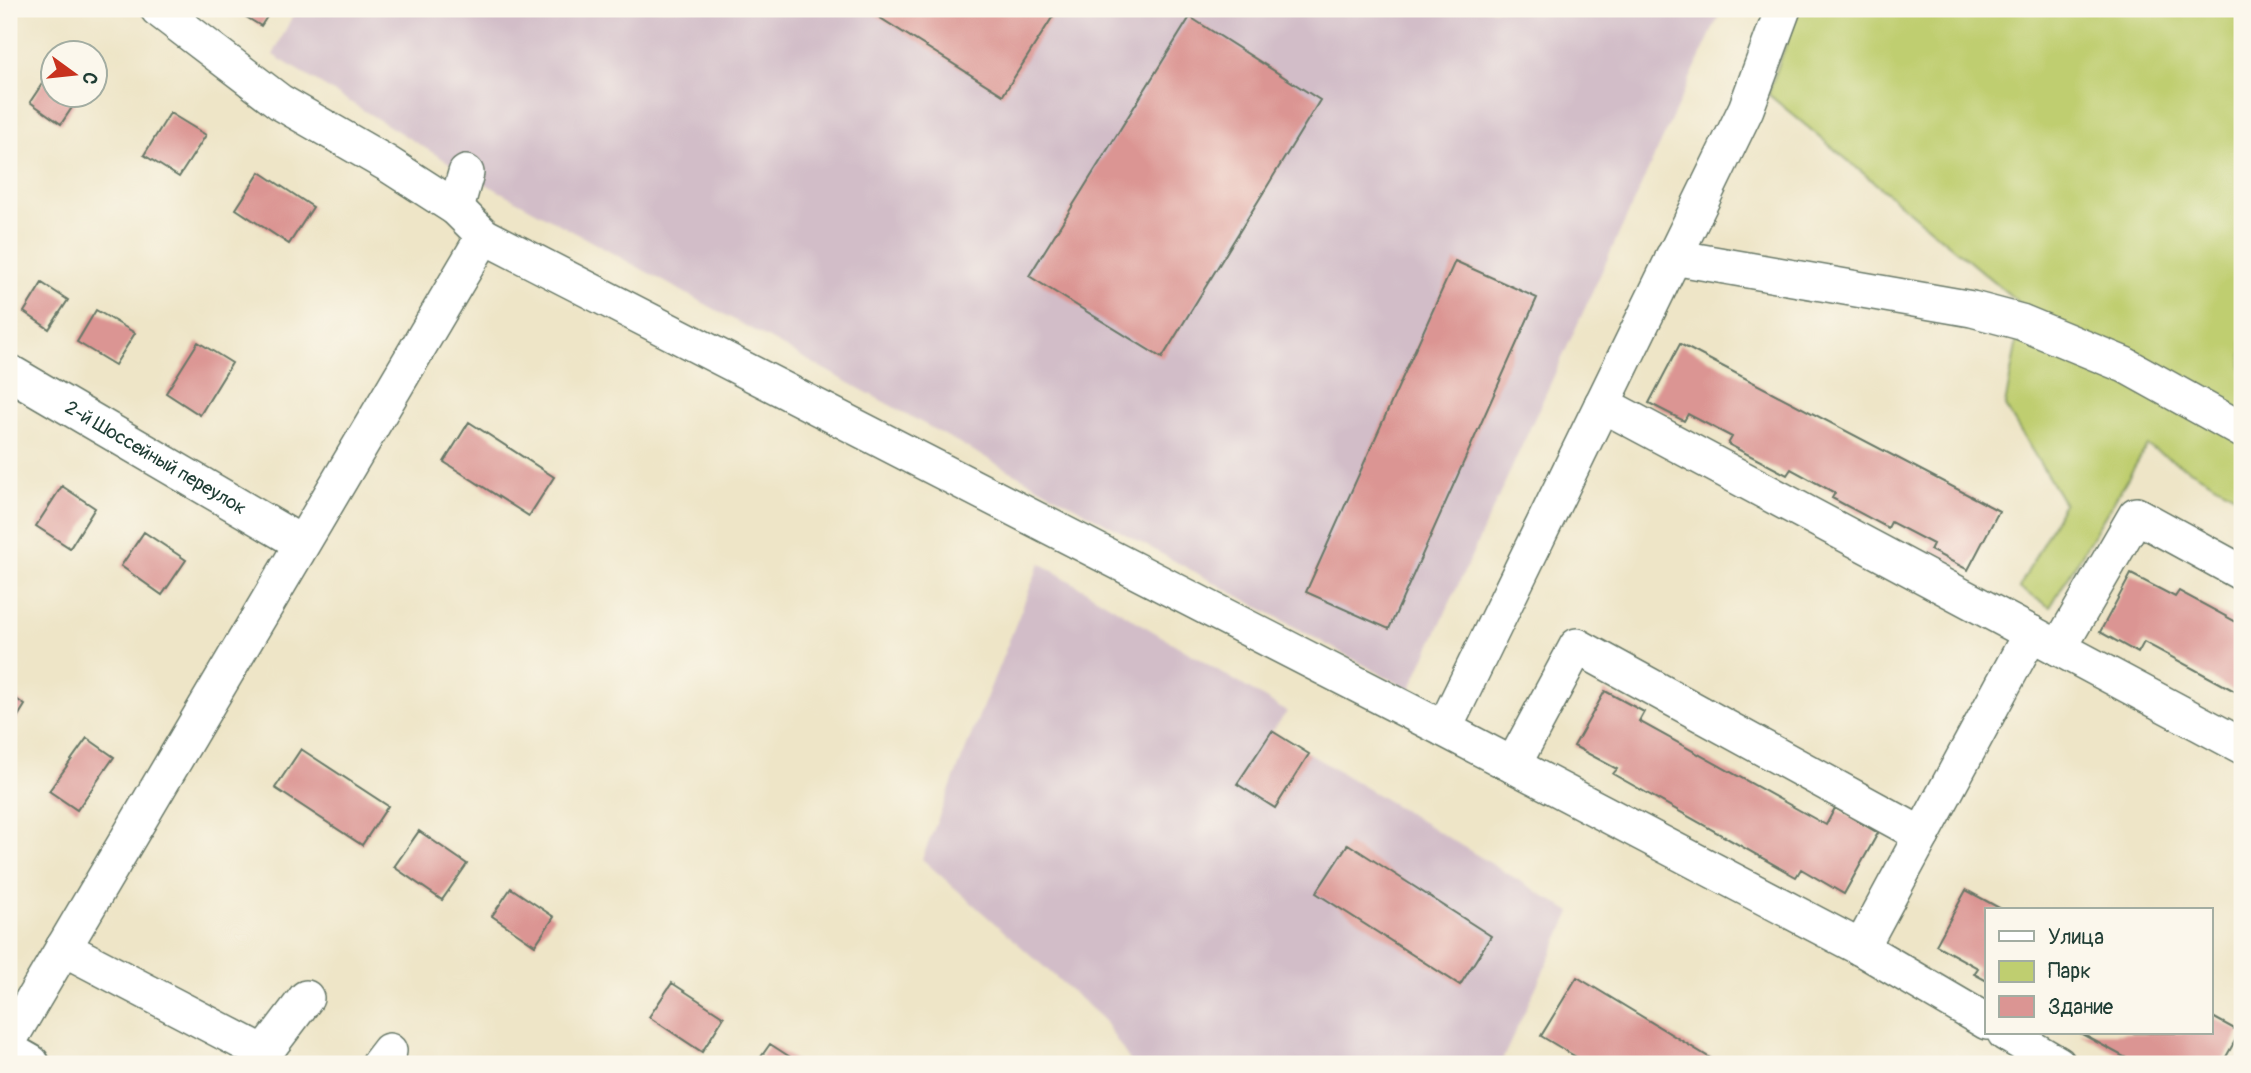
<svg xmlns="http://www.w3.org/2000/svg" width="2251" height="1073" font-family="Pangolin,sans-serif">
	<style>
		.industrial { fill: #d2bdc8 }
		.green { fill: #bfce70; stroke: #6f8652; stroke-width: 2 }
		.building { fill: #db9593 }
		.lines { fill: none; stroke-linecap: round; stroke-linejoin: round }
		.minor-casing { stroke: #677867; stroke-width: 38 }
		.major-casing { stroke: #677867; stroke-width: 42 }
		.minor { stroke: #fff; stroke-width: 35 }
		.major { stroke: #fff; stroke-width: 38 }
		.labels { text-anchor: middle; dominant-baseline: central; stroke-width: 7; stroke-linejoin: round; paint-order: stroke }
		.street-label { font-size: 19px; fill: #1f3d34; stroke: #fbf7ec }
	</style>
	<rect width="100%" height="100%" fill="#fbf7ec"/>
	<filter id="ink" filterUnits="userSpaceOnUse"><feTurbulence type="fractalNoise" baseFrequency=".0143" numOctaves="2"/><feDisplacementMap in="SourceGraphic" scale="14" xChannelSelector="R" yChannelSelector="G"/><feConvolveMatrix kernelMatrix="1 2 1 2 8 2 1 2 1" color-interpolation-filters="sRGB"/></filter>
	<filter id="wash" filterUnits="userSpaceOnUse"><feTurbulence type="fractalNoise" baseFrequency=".00686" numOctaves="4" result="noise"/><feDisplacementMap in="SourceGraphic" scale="28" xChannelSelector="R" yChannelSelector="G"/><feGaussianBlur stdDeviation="1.57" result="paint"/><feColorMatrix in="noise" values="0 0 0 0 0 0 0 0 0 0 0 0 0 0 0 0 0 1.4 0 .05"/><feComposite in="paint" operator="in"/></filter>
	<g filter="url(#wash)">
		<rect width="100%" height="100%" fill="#eee5c7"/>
		<path class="industrial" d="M296 9H1722L1410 690 466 173 273 55Z
			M1040 563 1287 712 1272 731 1571 912 1503 1058V1064H1132L1102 1018 922 859Z"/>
		<path class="green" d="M1799 9H2242V499L2147 446 2050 607 2019 588 2064 503 2005 406 2023 306 1768 94Z"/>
		<g id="blocks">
			<path class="building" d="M233 9H272L261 26Z
				M866 9H1048L1055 13 1003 95Z
				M1190 17 1320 100 1162 358 1029 276Z
				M52 69V94H81L61 124 30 102Z
				M170 113 206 135 179 177 144 155Z
				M260 172 313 207 289 244 236 209Z
				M1455 261 1537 298 1389 629 1306 592Z
				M42 283 68 300 49 329 24 312Z
				M96 310 135 333 115 365 77 342Z
				M198 342 232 363 200 415 166 393Z
				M1680 344 1999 511 1968 570 1930 550 1933 544 1891 522 1888 528 1832 498 1835 493 1791 469 1787 475 1728 444 1732 437 1688 414 1684 421 1649 403Z
				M469 422 554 477 529 516 444 462Z
				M62 486 95 508 70 548 36 526Z
				M144 532 186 560 162 595 121 566Z
				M2131 574 2175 597 2179 591 2242 625V695L2144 642 2138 653 2100 632Z
				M1605 691 1644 712 1639 721 1826 825 1835 808 1878 833 1844 894 1801 869 1796 877 1613 774 1617 769 1574 746Z
				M9 694 25 705 9 731Z
				M1272 731 1309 754 1275 808 1237 784Z
				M87 738 114 757 77 810 49 791Z
				M301 749 388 806 362 845 275 788Z
				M419 831 467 864 442 900 394 867Z
				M1348 844 1491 936 1460 985 1316 893Z
				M511 888 554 917 535 945 492 916Z
				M1966 890 2003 910H1987V981L1974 974 1978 968 1936 945Z
				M1577 977 1720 1064H1588L1541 1036Z
				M672 983 724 1017 702 1052 649 1017Z
				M2211 1016 2240 1032 2222 1064H2137L2080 1033H2211Z
				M770 1044 801 1064H756Z"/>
		</g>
	</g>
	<g filter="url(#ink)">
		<use href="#blocks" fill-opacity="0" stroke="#677867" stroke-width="2"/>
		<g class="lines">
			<g class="minor-casing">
				<g id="minor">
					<path d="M158 9 280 102 386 163 456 208 484 236"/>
					<path d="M456 208 466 173"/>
					<path d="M1673 257 1972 309 2021 322 2125 365 2242 430"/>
					<path id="s1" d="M9 372 301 543"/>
					<path d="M1602 404 2242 746"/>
					<path d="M2059 648 2136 515 2242 573"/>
					<path d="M1444 729 1746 109 1783 9"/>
					<path d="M1513 765 1577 646 1922 835"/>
					<path d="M63 948 264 1053"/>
					<path d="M1861 948 2031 633"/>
					<path d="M2005 1033 2058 1064"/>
					<path d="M9 1040 484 236 1444 729 1861 948 1987 1022"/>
					<path d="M256 1064 306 998"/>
					<path d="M379 1064 389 1051"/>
				</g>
			</g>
			<g class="major-casing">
				<path id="major" d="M9 1052 30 1064"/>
			</g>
			<use href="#minor" class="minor"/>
			<use href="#major" class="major"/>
		</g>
	</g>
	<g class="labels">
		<g class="street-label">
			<text stroke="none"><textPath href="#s1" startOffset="170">2-й Шоссейный переулок</textPath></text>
		</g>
	</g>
	<rect width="2251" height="1073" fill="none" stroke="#fbf7ec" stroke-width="35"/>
	<rect x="1985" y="908" width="228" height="126" fill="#fbf7ec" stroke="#a3ada2" stroke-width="2"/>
	<rect x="1999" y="931" width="35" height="10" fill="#ffffff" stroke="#a3ada2" stroke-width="2"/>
	<text x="2048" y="944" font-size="21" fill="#1f3d34">Улица</text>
	<rect x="1999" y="961" width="35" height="21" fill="#bfce70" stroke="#a3ada2" stroke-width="2"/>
	<text x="2048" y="978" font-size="21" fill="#1f3d34">Парк</text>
	<rect x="1999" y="996" width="35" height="21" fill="#db9593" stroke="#a3ada2" stroke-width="2"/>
	<text x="2048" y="1014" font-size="21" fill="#1f3d34">Здание</text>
	<g transform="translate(74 74) rotate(105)"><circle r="33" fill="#fbf7ec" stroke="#a3ada2" stroke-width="2"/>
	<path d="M0-5L12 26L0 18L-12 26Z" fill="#c8321e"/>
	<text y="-10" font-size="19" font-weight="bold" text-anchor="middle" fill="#1f3d34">С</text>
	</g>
</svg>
